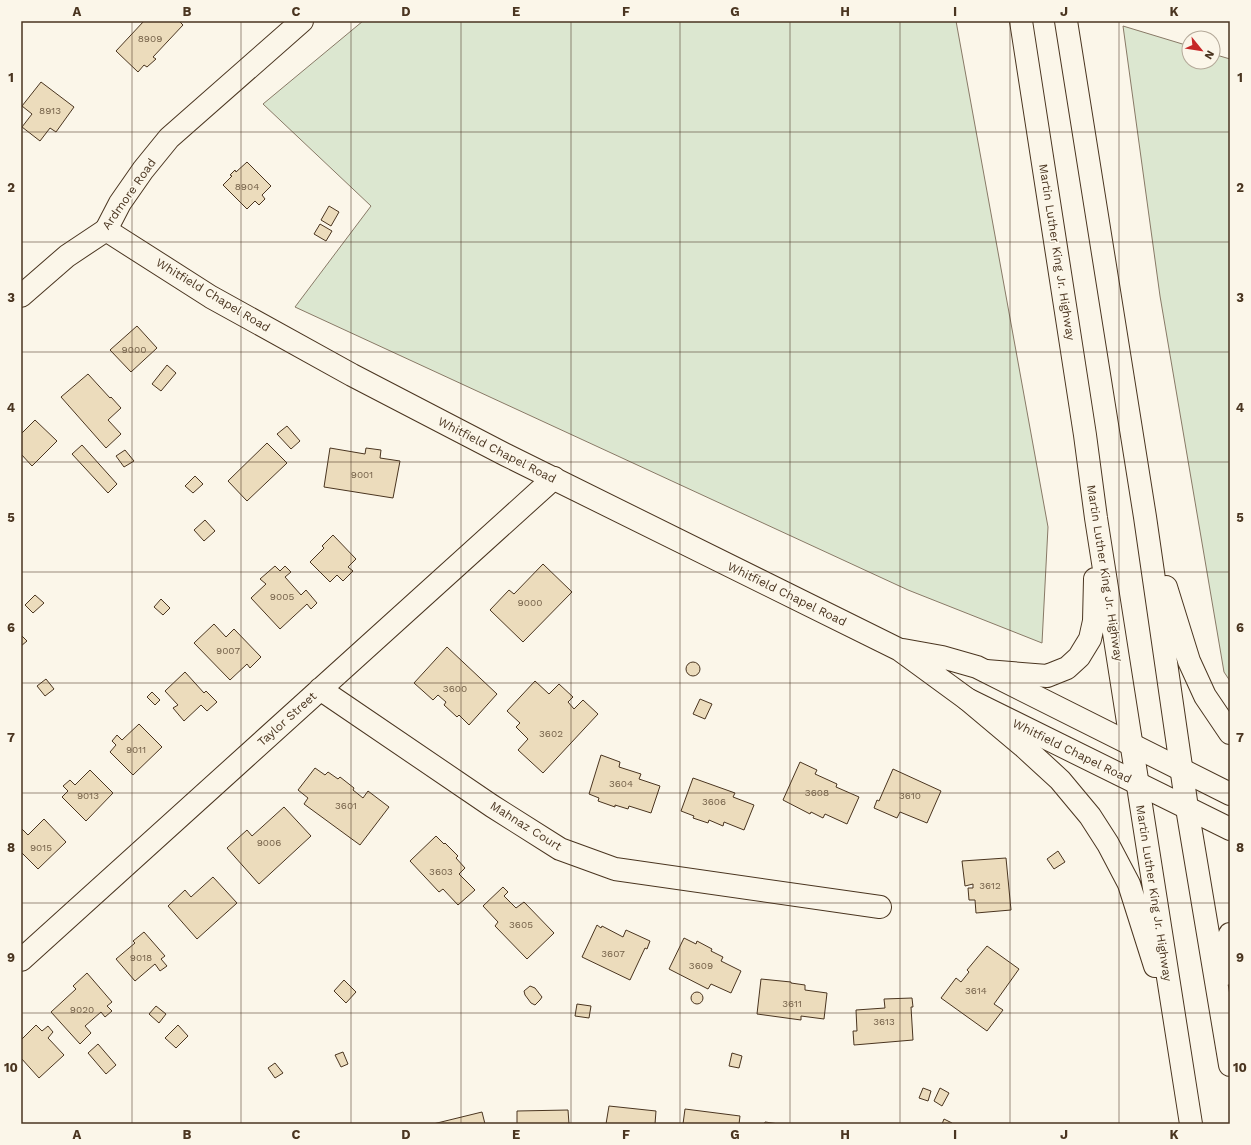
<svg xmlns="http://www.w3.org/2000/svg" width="1251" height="1145" font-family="'Work Sans',sans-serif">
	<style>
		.green { fill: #dce7d0; stroke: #887966 }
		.building { fill: #ecdcbc; stroke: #4a3520 }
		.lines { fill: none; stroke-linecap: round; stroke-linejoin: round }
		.street-casing { stroke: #4a3520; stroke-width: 24 }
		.secondary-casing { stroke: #4a3520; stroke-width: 24 }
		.primary-casing { stroke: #4a3520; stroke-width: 24 }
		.street { stroke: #fbf6e9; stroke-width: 22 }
		.secondary { stroke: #fbf6e9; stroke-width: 22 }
		.primary { stroke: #fbf6e9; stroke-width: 22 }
		.grid { fill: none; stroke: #4a3520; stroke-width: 1; stroke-opacity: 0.55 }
		.labels { text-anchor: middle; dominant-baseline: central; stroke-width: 3; stroke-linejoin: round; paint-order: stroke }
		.number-label { font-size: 10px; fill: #725f47 }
		.street-label { font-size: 12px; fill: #4a3520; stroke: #fbf6e9 }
		.neatline { fill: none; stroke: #4a3520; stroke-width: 1.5 }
		.grid-label { font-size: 13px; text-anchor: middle; font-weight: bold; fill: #4a3520 }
	</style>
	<rect width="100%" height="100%" fill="#fbf6e9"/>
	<path class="green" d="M363 21H956L1048 527 1042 643 908 590 295 307 371 206 263 104Z
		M1123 26 1189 46V62H1213V54L1230 59V681L1224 672 1160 296Z"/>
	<path class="building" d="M144 21H179L183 25 153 57 156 59 147 67 144 65 138 72 116 51Z
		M41 82 74 107 56 132 50 128 40 141 22 127 32 114 22 106Z
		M247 162 271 186 262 195 265 199 259 205 255 201 247 209 223 185 232 176 230 175 235 170 236 172Z
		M329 206 339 212 331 226 321 220Z
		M320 224 332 231 326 241 314 234Z
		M137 326 157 348 131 372 110 350Z
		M167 365 176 373 161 391 152 384Z
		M88 374 110 398 111 397 121 408 108 420 121 434 106 448 61 397Z
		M35 420 57 441 32 466 21 454V434Z
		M287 426 300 441 291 449 277 434Z
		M267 443 287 463 247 501 228 481Z
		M82 445 117 484 108 493 72 454Z
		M330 448 365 454 366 448 381 450 380 458 400 461 393 498 324 487Z
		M125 450 134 461 124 467 116 456Z
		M195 476 203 484 193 493 185 486Z
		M205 520 215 531 204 541 194 530Z
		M333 535 356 559 348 567 353 571 343 581 337 575 330 582 310 562 324 548 322 546Z
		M543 564 572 592 523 642 490 610 509 590 514 594Z
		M275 566 280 571 285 566 291 572 285 577 301 595 306 590 317 603 311 609 307 604 280 629 251 598 266 584 260 579Z
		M35 595 44 603 33 613 25 605Z
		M161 599 170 608 163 615 154 607Z
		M214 624 226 637 234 629 261 657 250 668 247 664 230 680 194 643Z
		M21 635 27 641 21 646Z
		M447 647 497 694 469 725 459 715 457 717 444 705 446 702 438 695 433 700 414 683Z
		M686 669a7 7 0 1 1 14 0a7 7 0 1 1-14 0Z
		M185 672 204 693 206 691 217 702 207 711 201 705 184 721 173 708 178 705 165 691Z
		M46 679 54 689 45 696 37 686Z
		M535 681 549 694 559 684 573 697 568 702 574 709 583 700 598 714 543 773 518 750 528 739 516 727 520 723 507 711Z
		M152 692 160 700 155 705 147 697Z
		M700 699 712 704 705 719 693 714Z
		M139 724 162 747 133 775 110 752 116 745 112 741 117 735 122 740Z
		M601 755 620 762 619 767 641 774 639 779 660 786 651 813 629 806 628 809 615 805V807L598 801 599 798 589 794Z
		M800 762 817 770 815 774 837 784 836 787 859 797 847 824 825 814 823 818 811 812 810 814 783 800Z
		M315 768 325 775 328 772 338 779 340 777 354 788 353 790 363 798 368 791 389 807 360 845 304 804 308 798 298 790Z
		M893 769 941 791 927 823 900 812 897 818 874 808 877 800 879 801Z
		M90 770 113 793 86 821 62 797 68 791 63 786 70 780 75 785Z
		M693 778 735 793 733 797 754 805 744 830 724 822 723 826 709 820 708 823 693 818 694 816 681 811Z
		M284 807 311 836 259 884 227 848 247 830 252 836Z
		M44 819 66 842 38 869 21 852V828L28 835Z
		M436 836 444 844 445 843 458 856 456 858 465 868 459 874 475 890 458 905 443 889 439 892 410 861Z
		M1058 851 1065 862 1054 869 1047 859Z
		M1006 858 1011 910 976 913 975 900H969L968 888H973V884L965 886 962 861Z
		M213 877 237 903 197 939 168 906 185 890 191 897Z
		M503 887 508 892 504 896 516 908 524 902 554 933 527 959 495 926 498 922 483 906Z
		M597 925 601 928 602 926 623 937 626 930 650 941 647 949 645 948 630 980 582 957Z
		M144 932 165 956 161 959 167 966 160 971 155 964 135 981 116 959 135 943 133 941Z
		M684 938 696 944 697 941 712 949 711 951 723 957 721 961 741 971 731 993 711 984 708 989 669 969Z
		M987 946 1019 969 994 1004 1003 1010 987 1031 941 998 956 978 961 982 969 972 967 970Z
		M87 973 112 1002 107 1006 112 1011 105 1017 101 1012 85 1026 91 1033 80 1044 51 1012 76 989 73 986Z
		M761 979 791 982V983L805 985V990L827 993 824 1019 801 1016V1020L757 1014Z
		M344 980 356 992 346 1003 334 991Z
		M530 986 535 988 542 997 540 1000 535 1005 531 1003 525 995 524 991Z
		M691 998a6 6 0 1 1 12 0a6 6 0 1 1-12 0Z
		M912 998 913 1007H911L913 1040 854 1045 853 1031H857L856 1010 885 1008 884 999Z
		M577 1004 591 1006 589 1018 575 1016Z
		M156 1006 166 1014 159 1023 149 1014Z
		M36 1025 42 1031 48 1026 53 1032 48 1038 64 1055 39 1078 21 1058V1040Z
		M178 1025 188 1036 176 1048 165 1038Z
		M98 1044 116 1065 106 1074 88 1053Z
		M343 1052 348 1064 341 1067 335 1055Z
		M732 1053 742 1056 739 1068 729 1066Z
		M275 1063 283 1073 275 1078 268 1068Z
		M923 1088 931 1091 928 1101 919 1098Z
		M940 1088 949 1093 942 1106 934 1101Z
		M609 1106 656 1111 655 1124H606Z
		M685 1109 740 1116 739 1124H683Z
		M568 1110 569 1124H517V1111Z
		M482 1112 485 1124H433Z
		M944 1119 952 1123V1124H942Z
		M765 1122 779 1124H764Z"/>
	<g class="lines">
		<g class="street-casing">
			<path id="street" d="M106 230 120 203 143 170 169 138 302 21
				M320 689 492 806 560 849 615 869 880 907
				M21 960 554 478"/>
		</g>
		<g class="secondary-casing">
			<path id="secondary" d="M21 296 67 256 106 230 211 297 352 375 506 455 900 650 967 699 1230 829
				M903 650 942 657 977 667 1230 794"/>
		</g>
		<g class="primary-casing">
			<path id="primary" d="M1021 21 1085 435 1096 518 1191 1124
				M1066 21 1145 517 1187 808 1230 1065
				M1166 587 1189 661 1205 696 1230 733
				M986 671 1047 676 1067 668 1079 657 1090 639 1094 621 1095 579
				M967 699 1023 746 1060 780 1090 816 1108 844 1129 884 1155 966
				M1223 975 1227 941 1230 934"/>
		</g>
		<use href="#street" class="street"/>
		<use href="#secondary" class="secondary"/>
		<use href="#primary" class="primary"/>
	</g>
	<path class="grid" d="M132 21V1124M241 21V1124M351 21V1124M461 21V1124M571 21V1124M680 21V1124M790 21V1124M900 21V1124M1010 21V1124M1119 21V1124M21 132H1230M21 242H1230M21 352H1230M21 462H1230M21 572H1230M21 683H1230M21 793H1230M21 903H1230M21 1013H1230"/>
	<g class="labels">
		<g class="number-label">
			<text x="150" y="38">8909</text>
			<text x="50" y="110">8913</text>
			<text x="247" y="186">8904</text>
			<text x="134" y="349">9000</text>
			<text x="362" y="474">9001</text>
			<text x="282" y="596">9005</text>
			<text x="530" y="602">9000</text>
			<text x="228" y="650">9007</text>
			<text x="455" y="688">3600</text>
			<text x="551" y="733">3602</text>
			<text x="136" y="749">9011</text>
			<text x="621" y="783">3604</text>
			<text x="817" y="792">3608</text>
			<text x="88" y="795">9013</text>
			<text x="910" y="795">3610</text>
			<text x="714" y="801">3606</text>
			<text x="346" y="805">3601</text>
			<text x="269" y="842">9006</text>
			<text x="41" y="847">9015</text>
			<text x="441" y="871">3603</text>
			<text x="990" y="885">3612</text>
			<text x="521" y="924">3605</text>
			<text x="613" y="953">3607</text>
			<text x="141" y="957">9018</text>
			<text x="701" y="965">3609</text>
			<text x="976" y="990">3614</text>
			<text x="792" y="1003">3611</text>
			<text x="82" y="1009">9020</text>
			<text x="884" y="1021">3613</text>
		</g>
		<g class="street-label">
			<text transform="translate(129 194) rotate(-55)">Ardmore Road</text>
			<text transform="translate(1057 252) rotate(81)">Martin Luther King Jr. Highway</text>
			<text transform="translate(213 295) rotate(31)">Whitfield Chapel Road</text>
			<text transform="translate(497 450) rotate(27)">Whitfield Chapel Road</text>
			<text transform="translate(1105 573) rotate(81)">Martin Luther King Jr. Highway</text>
			<text transform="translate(787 594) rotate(26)">Whitfield Chapel Road</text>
			<text transform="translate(287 719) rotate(-42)">Taylor Street</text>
			<text transform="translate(1072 751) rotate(26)">Whitfield Chapel Road</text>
			<text transform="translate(526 826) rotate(32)">Mahnaz Court</text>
			<text transform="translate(1154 893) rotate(81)">Martin Luther King Jr. Highway</text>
		</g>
	</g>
	<rect width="1251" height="1145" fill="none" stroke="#fbf6e9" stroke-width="44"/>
	<g transform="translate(1201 50) rotate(120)"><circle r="19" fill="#fbf6e9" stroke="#b4a999"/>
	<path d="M0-3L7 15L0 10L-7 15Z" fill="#c62828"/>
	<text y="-6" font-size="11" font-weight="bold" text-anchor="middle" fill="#4a3520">N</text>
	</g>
	<rect x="22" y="22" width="1207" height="1101" class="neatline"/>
	<g class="grid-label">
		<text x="77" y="16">A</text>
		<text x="187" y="16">B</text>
		<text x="296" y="16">C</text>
		<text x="406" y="16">D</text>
		<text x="516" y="16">E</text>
		<text x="626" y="16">F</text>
		<text x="735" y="16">G</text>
		<text x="845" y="16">H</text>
		<text x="955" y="16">I</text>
		<text x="1064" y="16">J</text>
		<text x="1174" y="16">K</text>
		<text x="11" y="82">1</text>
		<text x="1240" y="82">1</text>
		<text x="11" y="192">2</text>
		<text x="1240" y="192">2</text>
		<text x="11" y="302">3</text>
		<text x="1240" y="302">3</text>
		<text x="11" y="412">4</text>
		<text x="1240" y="412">4</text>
		<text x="11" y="522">5</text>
		<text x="1240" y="522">5</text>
		<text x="11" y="632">6</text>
		<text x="1240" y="632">6</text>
		<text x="11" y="742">7</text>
		<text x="1240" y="742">7</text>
		<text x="11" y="852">8</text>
		<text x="1240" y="852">8</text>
		<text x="11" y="962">9</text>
		<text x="1240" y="962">9</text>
		<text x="11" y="1072">10</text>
		<text x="1240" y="1072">10</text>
		<text x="77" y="1139">A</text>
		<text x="187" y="1139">B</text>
		<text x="296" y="1139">C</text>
		<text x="406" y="1139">D</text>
		<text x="516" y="1139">E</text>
		<text x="626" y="1139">F</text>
		<text x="735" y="1139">G</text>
		<text x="845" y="1139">H</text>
		<text x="955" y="1139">I</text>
		<text x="1064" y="1139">J</text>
		<text x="1174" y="1139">K</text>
	</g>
</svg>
